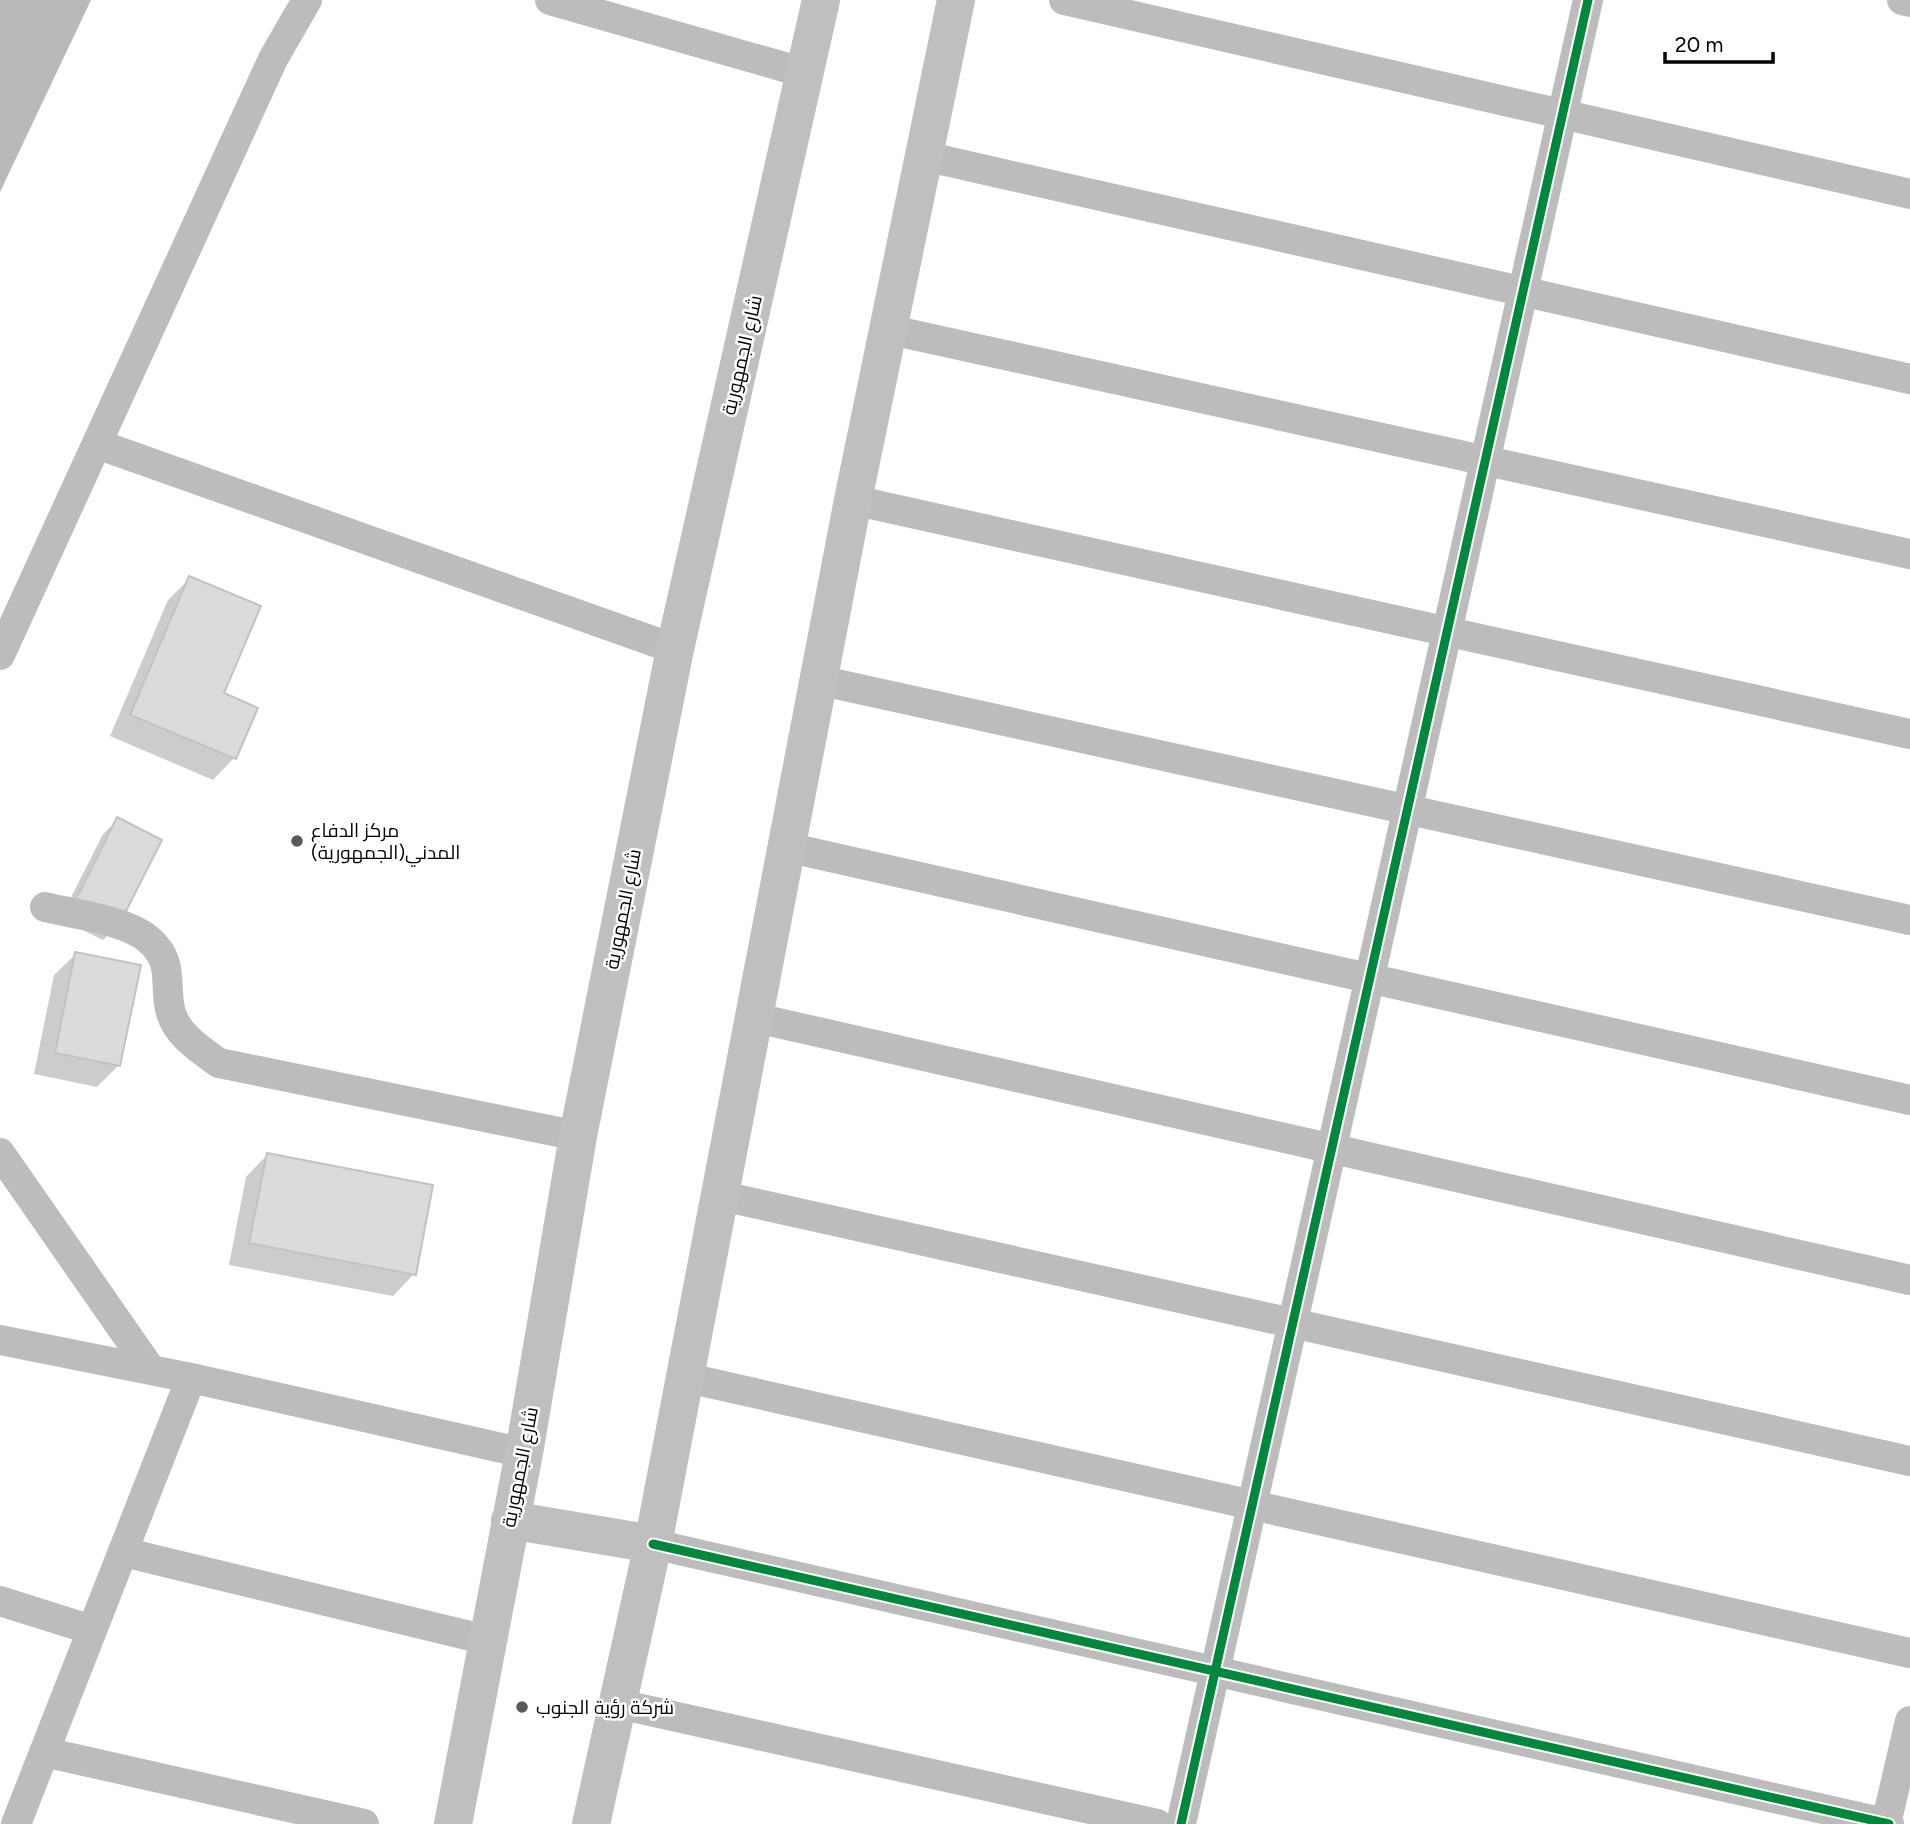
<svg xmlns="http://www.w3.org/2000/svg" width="1910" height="1824" font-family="Figtree,Cairo,sans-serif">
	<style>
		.water { fill: #b9b9b9 }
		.shadow { fill: #0003 }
		.building { fill: #dbdbdb; stroke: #c2c2c2; stroke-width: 2 }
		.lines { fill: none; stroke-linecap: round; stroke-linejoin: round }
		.street { stroke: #bcbcbc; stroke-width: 30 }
		.secondary { stroke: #bfbfbf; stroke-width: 38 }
		.cycleway-casing { stroke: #fff; stroke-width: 13 }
		.cycleway { stroke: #00873e; stroke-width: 9 }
		.poi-dot { fill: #595959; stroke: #fff; stroke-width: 2.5 }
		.labels { text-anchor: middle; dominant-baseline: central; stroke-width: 5; stroke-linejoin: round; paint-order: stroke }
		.street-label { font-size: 19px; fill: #000; stroke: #fff }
		.poi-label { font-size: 19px; fill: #000; stroke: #fff; text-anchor: start }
	</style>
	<rect width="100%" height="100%" fill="#fff"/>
	<path class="water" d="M0 0H91L0 192Z"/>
	<path class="shadow" d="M190 578 221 694 234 758 213 780 110 736 168 600Z
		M118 820 117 926 103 940 60 919 103 834Z
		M76 954 119 1065 97 1087 34 1074 54 975Z
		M267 1155 414 1274 393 1296 229 1265 246 1177Z"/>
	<path class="building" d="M189 576 261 606 224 693 258 708 236 759 130 715Z
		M117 817 162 840 118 927 73 905Z
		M75 952 141 965 120 1066 55 1053Z
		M267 1153 433 1185 416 1275 249 1243Z"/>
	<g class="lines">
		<path class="street" d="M550 0 805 73
			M1064 0 1910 194
			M1902 0 1910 2
			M924 156 1910 379
			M891 330 1910 554
			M97 444 675 649
			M853 500 1910 734
			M0 655 273 59 307 0
			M818 680 1910 920
			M786 847 1910 1100
			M45 907C74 914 125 920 148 939 176 962 163 986 171 1013 178 1036 201 1050 219 1063L578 1136
			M752 1017 1910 1280
			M0 1153 151 1370
			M718 1195 1910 1461
			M0 1340 191 1378 524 1453
			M683 1377 1910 1653
			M653 1544 1889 1824
			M123 1552 487 1640
			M0 1601 92 1630
			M619 1704 1157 1824
			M44 1752 364 1824
			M16 1824 191 1378
			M1181 1824 1588 0
			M1886 1824 1910 1721"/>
		<path class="secondary" d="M510 1520 653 1544
			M453 1824 524 1453 578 1136 675 649 821 0
			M591 1824 653 1544 853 500 956 0"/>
		<g class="cycleway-casing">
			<path id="cycleway" d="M653 1544 1889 1824
				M1181 1824 1588 0"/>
		</g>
		<use href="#cycleway" class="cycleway"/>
	</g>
	<g class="poi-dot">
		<circle cx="297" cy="841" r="7"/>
		<circle cx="522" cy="1707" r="7"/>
	</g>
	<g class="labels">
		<g class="street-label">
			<text transform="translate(742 355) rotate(-77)">شارع الجمهورية</text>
			<text transform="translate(623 909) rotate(-79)">شارع الجمهورية</text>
			<text transform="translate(520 1467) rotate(-79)">شارع الجمهورية</text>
		</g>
		<g class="poi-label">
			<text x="311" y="830">مركز الدفاع<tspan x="311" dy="22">المدني(الجمهورية)</tspan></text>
			<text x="536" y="1707">شركة رؤية الجنوب</text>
		</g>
	</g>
	<path d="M1665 52v10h108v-10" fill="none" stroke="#000000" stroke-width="3.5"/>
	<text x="1675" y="52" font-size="21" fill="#000000" stroke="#ffffff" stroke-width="5" paint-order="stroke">20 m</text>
</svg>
